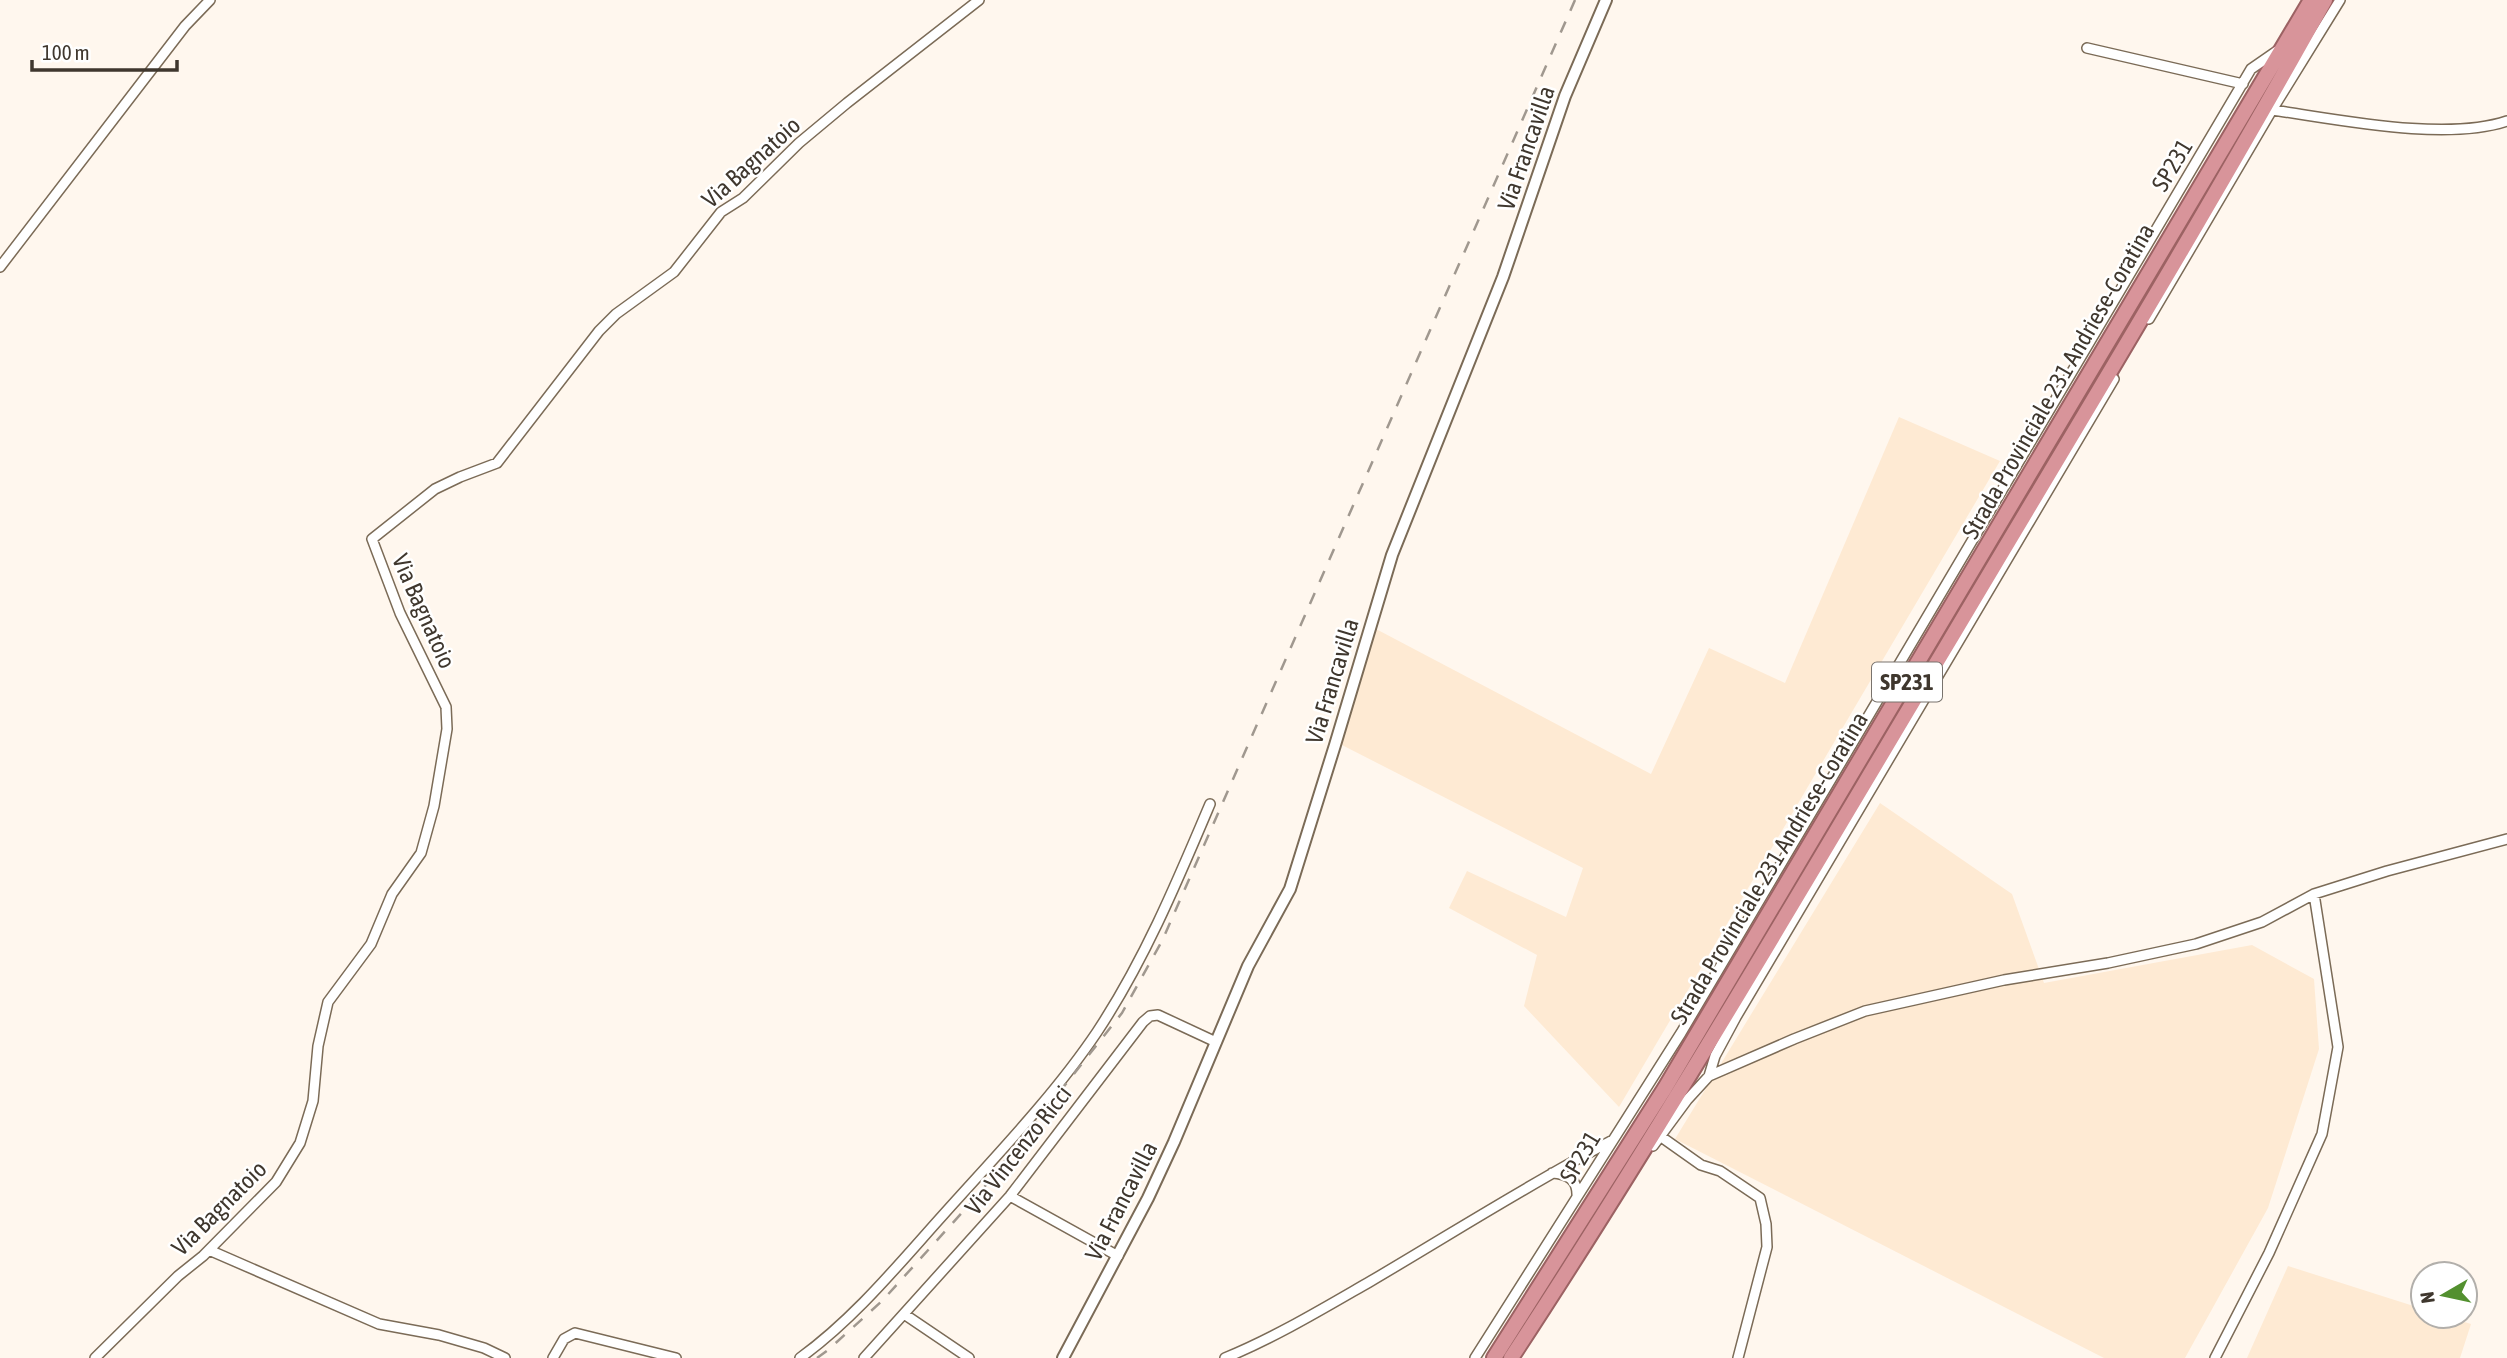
<svg xmlns="http://www.w3.org/2000/svg" width="2507" height="1358" font-family="'Asap Condensed',sans-serif">
	<style>
		.built { fill: #feead3 }
		.lines { fill: none; stroke-linecap: round; stroke-linejoin: round }
		.minor-casing { stroke: #7b6b57; stroke-width: 12 }
		.tertiary-casing { stroke: #7b6b57; stroke-width: 14 }
		.trunk-casing { stroke: #9c6263; stroke-width: 18 }
		.minor { stroke: #fff; stroke-width: 9 }
		.tertiary { stroke: #fff; stroke-width: 10 }
		.trunk { stroke: #d8949a; stroke-width: 14 }
		.rail { stroke: #a0988f; stroke-width: 2.5; stroke-dasharray: 12 12; stroke-linecap: butt }
		.labels { text-anchor: middle; dominant-baseline: central; stroke-width: 5; stroke-linejoin: round; paint-order: stroke }
		.shield { fill: #fff; stroke: #79736d; stroke-width: 2 }
		.shield-label { font-size: 23px; font-weight: bold; fill: #3f372e }
		.street-label { font-size: 24px; fill: #3f372e; stroke: #fff }
	</style>
	<rect width="100%" height="100%" fill="#fff7ee"/>
	<path class="built" d="M1899 417 2000 461 1619 1107 1524 1006 1537 955 1449 908 1467 871 1566 917 1583 868 1338 743 1376 629 1651 774 1709 648 1785 683Z
		M1880 803 2012 894 2044 983 2252 945 2314 979 2319 1049 2268 1208 2185 1358H2104L1675 1139Z
		M2288 1266 2423 1309V1316H2445L2471 1324 2460 1358H2247Z"/>
	<g class="lines">
		<g class="minor-casing">
			<path id="minor" d="M2087 48 2243 84
				M2272 110C2337 119 2445 142 2507 121
				M0 267 185 26 210 0
				M2149 319 2272 110 2340 0
				M1709 1076 1715 1056 1736 1017 2114 379
				M1660 1136 1701 1165 1720 1171 1760 1198 1766 1224 1767 1247 1738 1358
				M1653 1146 1687 1100 1709 1076 1794 1039 1865 1011 2004 980 2108 963 2196 944 2262 922 2314 894 2387 871 2507 839
				M1552 1173C1568 1174 1578 1180 1577 1197
				M1010 1196 1118 1256
				M209 1250 379 1324 439 1335 484 1348 505 1358
				M904 1314 969 1358
				M95 1358 178 1276 203 1256 276 1182 300 1143 313 1101 318 1046 328 1002 371 944 392 894 421 853 434 806 447 729 446 707 400 613 372 539 435 489 460 477 497 463 599 331 616 314 674 272 721 212 743 198 799 143 847 103 979 0
				M553 1358 564 1339 575 1333 676 1358
				M800 1358C855 1318 898 1265 943 1215 994 1158 1054 1096 1097 1032 1144 961 1177 882 1210 804
				M864 1358 1010 1196 1143 1022 1150 1016 1158 1015 1216 1042
				M1225 1358C1276 1337 1324 1308 1371 1281 1451 1234 1529 1184 1611 1141
				M1475 1358 1681 1033 2251 69 2277 51
				M2215 1358 2269 1253 2322 1134 2338 1047 2314 894"/>
		</g>
		<g class="tertiary-casing">
			<path id="tertiary" d="M1063 1358 1148 1198 1174 1142 1248 966 1290 889 1335 745 1392 555 1503 277 1565 96 1606 0"/>
		</g>
		<g class="trunk-casing">
			<path id="trunk" d="M1494 1358 1665 1088 2311 0
				M1511 1358C1664 1125 1804 884 1947 645 2074 431 2204 218 2325 0"/>
		</g>
		<use href="#minor" class="minor"/>
		<use href="#tertiary" class="tertiary"/>
		<use href="#trunk" class="trunk"/>
		<path class="rail" d="M817 1358 828 1350 882 1301 978 1195 1122 1013 1162 941 1575 0"/>
	</g>
	<g class="labels">
		<rect class="shield" x="1872" y="662.5" width="70" height="39" rx="5"/>
		<g class="shield-label">
			<text x="1907" y="682">SP231</text>
		</g>
		<g class="street-label">
			<text transform="translate(1526 148) rotate(-71)">Via Francavilla</text>
			<text transform="translate(751 162) rotate(-42)">Via Bagnatoio</text>
			<text transform="translate(2172 165) rotate(-59)">SP231</text>
			<text transform="translate(2058 381) rotate(-60)">Strada Provinciale 231 Andriese-Coratina</text>
			<text transform="translate(424 611) rotate(66)">Via Bagnatoio</text>
			<text transform="translate(1332 681) rotate(-73)">Via Francavilla</text>
			<text transform="translate(1769 868) rotate(-59)">Strada Provinciale 231 Andriese-Coratina</text>
			<text transform="translate(1018 1150) rotate(-52)">Via Vincenzo Ricci</text>
			<text transform="translate(1580 1157) rotate(-59)">SP231</text>
			<text transform="translate(1121 1201) rotate(-63)">Via Francavilla</text>
			<text transform="translate(219 1208) rotate(-45)">Via Bagnatoio</text>
		</g>
	</g>
	<g transform="translate(2444 1295) rotate(261)"><circle r="33" fill="#ffffff" stroke="#b2afab" stroke-width="2"/>
	<path d="M0-5L12 26L0 18L-12 26Z" fill="#53902f"/>
	<text y="-10" font-size="19" font-weight="bold" text-anchor="middle" fill="#3f372e">N</text>
	</g>
	<path d="M32 60v10h145v-10" fill="none" stroke="#3f372e" stroke-width="3.5"/>
	<text x="42" y="60" font-size="21" fill="#3f372e" stroke="#ffffff" stroke-width="5" paint-order="stroke">100 m</text>
</svg>
